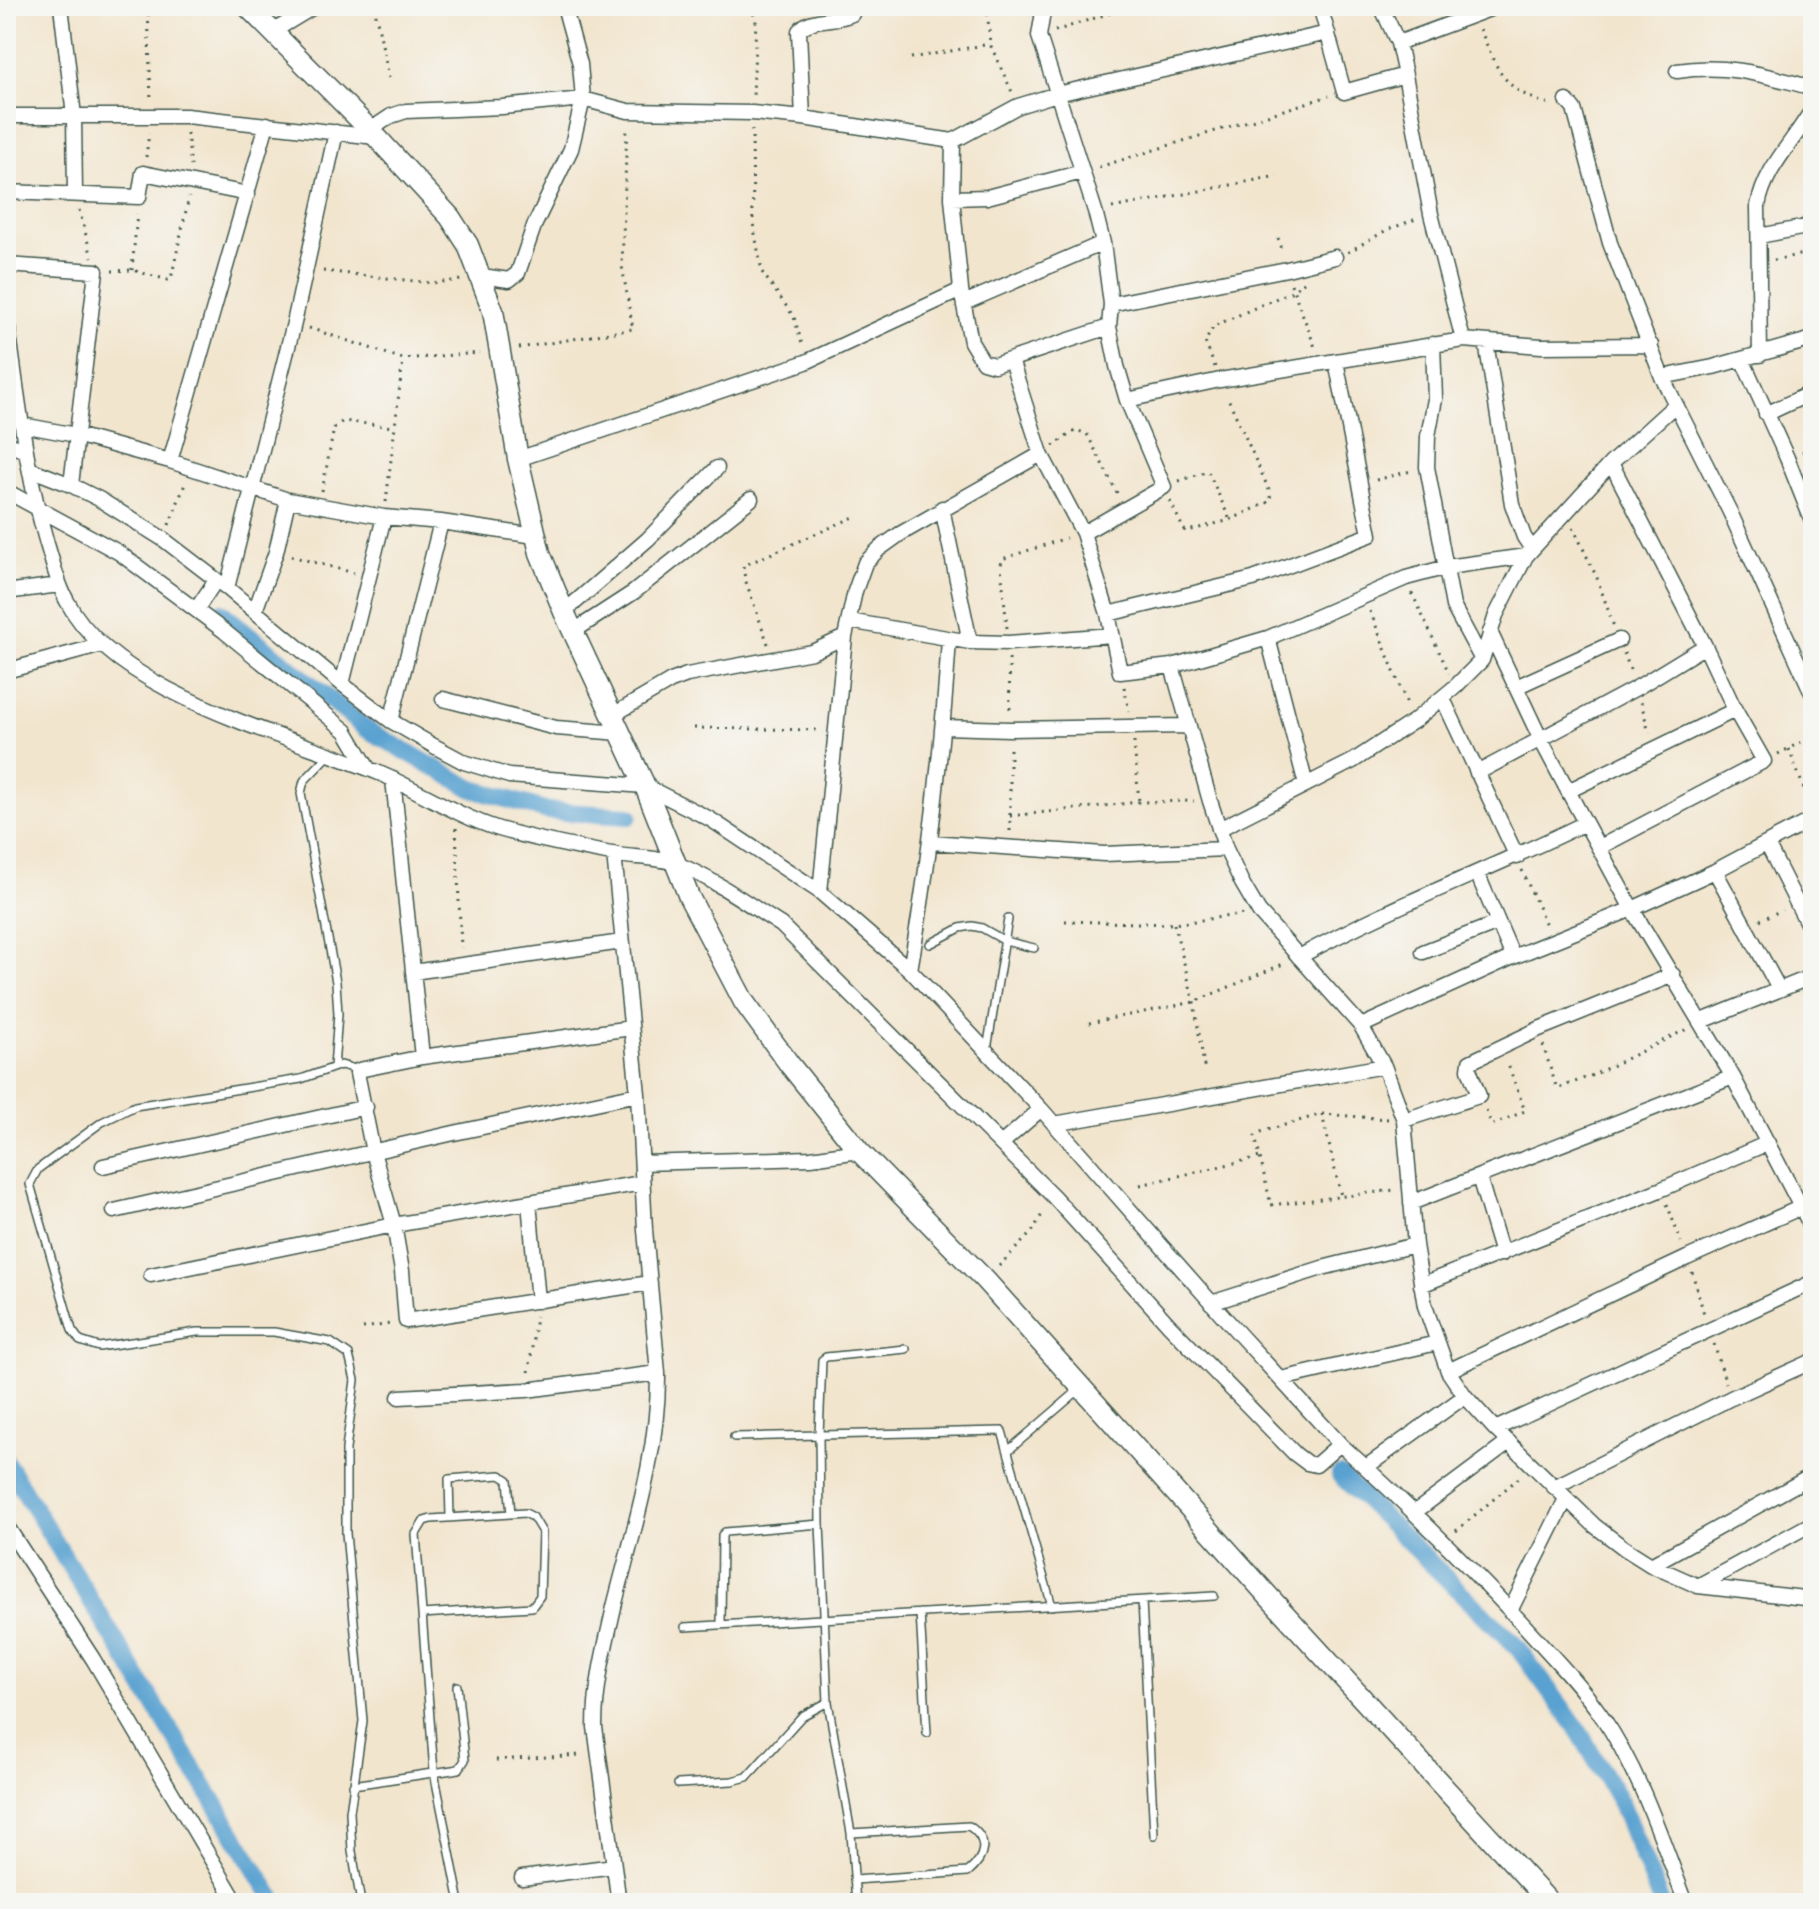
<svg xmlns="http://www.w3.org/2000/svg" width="1819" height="1909" font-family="Sriracha,sans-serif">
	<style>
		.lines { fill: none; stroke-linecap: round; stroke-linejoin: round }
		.canal { stroke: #59a1d0; stroke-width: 18 }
		.lane-casing { stroke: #3f564b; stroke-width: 10 }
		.street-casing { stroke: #3f564b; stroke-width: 17 }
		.secondary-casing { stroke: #3f564b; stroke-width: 23 }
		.path { stroke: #3f564b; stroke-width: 3; stroke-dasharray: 2 6; stroke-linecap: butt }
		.lane { stroke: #fff; stroke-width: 7 }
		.street { stroke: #fff; stroke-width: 14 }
		.secondary { stroke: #fff; stroke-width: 20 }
	</style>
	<rect width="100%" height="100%" fill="#f6f6f2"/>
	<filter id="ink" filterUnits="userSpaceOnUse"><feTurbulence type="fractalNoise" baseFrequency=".0125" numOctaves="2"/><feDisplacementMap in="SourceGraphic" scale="16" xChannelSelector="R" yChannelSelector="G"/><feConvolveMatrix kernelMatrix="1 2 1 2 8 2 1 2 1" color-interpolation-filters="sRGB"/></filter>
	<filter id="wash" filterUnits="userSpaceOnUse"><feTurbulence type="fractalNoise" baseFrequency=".006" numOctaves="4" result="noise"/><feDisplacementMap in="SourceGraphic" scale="32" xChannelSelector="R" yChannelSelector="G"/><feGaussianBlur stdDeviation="1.8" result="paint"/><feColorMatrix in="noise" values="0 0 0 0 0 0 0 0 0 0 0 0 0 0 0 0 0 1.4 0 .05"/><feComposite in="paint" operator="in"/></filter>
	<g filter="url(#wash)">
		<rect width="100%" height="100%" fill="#f2e5ce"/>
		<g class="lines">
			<path class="canal" d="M221 612 366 729 473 789 548 811 629 816
				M6 1462 276 1903
				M1340 1475 1517 1647 1577 1728 1621 1803 1661 1903"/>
		</g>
	</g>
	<g filter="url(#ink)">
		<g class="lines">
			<g class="lane-casing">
				<path id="lane" d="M330 754 304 781 301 793 336 982 338 1014 334 1067
					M930 944 960 928 972 926 982 928 1005 941 1034 948
					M987 1050 1008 919
					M359 1070 341 1065 301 1079 135 1106 102 1122 38 1169 30 1184 72 1330 80 1341 99 1347 197 1332H274L330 1342 349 1355 355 1380 346 1449V1533L363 1721 350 1812 352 1851 361 1903
					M734 1437 1002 1431 1052 1606
					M1009 1450 1080 1389
					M450 1517 449 1479 500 1475 508 1480 511 1514
					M1142 1601 1154 1835
					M920 1613 927 1733
					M422 1614 532 1607 540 1596 542 1532 533 1517 525 1513 431 1519 424 1521 416 1534 434 1772 460 1903
					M721 1625 722 1535 725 1532 820 1524
					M685 1627 1214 1596
					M678 1784 732 1781 747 1777 802 1716 828 1702
					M353 1785 459 1769 465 1760 457 1686
					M851 1833 969 1826C990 1840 985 1858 968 1872L854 1880
					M856 1903 851 1833 828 1702 820 1524 819 1435 822 1360 826 1357 906 1349"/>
			</g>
			<g class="street-casing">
				<path id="street" d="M61 6 74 116 75 195
					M1044 6 1039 36 1095 211 1103 243 1111 304 1109 327 1117 366 1127 400 1164 487 1083 533
					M1320 6 1344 92 1405 75 1431 214 1463 340
					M1381 6 1398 43 1405 75
					M272 32 315 6
					M1398 43 1498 6
					M1677 71C1727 63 1764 75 1813 88
					M1567 101 1574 109 1610 243 1662 377 1730 512 1813 695
					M6 116H186L376 137
					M803 118 799 31C810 16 836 22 852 14L854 6
					M370 130 391 116 406 111 502 107 583 99 628 111 752 113 803 118 953 141 1018 106 1057 94 1328 33
					M953 141 952 198 961 290 971 342 983 362 994 365 1109 327
					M6 192 139 197 143 173 248 194
					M952 198 987 197 1082 172
					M1759 236 1801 228 1807 226 1813 217
					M6 265 96 271 71 485 99 499 163 539 227 588 342 684 391 721 434 746 464 762 509 776 645 786 710 819 820 892 910 970 1041 1109 1240 1335 1340 1444
					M482 276 509 280 518 273 534 226 571 149 583 99 580 64 564 6
					M964 303 1103 243
					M1111 304 1287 269 1335 257
					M6 312C17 390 25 468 47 544 53 563 57 583 67 601 114 694 288 735 379 773 419 790 457 816 499 829 537 840 578 848 617 855 636 858 660 857 677 864 714 879 748 904 781 925L1053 1196 1169 1325 1295 1454 1307 1463 1316 1465 1340 1444C1404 1501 1464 1561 1522 1623 1549 1653 1578 1682 1601 1715 1640 1771 1662 1840 1686 1903
					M1486 342 1512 504 1524 537 1532 549
					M1433 344 1435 399 1428 436 1427 467 1453 606 1482 660
					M1760 355 1758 206C1765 167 1794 142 1813 108
					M1742 359 1787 458 1813 523
					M1011 360 1041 454 1083 533 1108 614 1120 672 1172 666
					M1662 377 1713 367 1813 339
					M1127 400 1220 380 1463 340 1541 346 1651 345
					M1766 414 1813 392
					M22 425 76 435 170 461 288 500 384 517 441 522 535 536
					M6 443 25 451
					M518 459 806 362 961 290
					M170 461 267 124
					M30 469 71 485
					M6 491 118 552 224 631 346 731 368 768
					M942 508 970 642
					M1526 556 1447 567 1406 578 1268 638 1172 666 1210 801 1226 849 1242 883 1259 912 1361 1026 1384 1066 1404 1120 1415 1245 1425 1306 1448 1371 1465 1396 1495 1429 1595 1526 1624 1548 1651 1565 1698 1586 1813 1599
					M227 588 294 323 336 132
					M6 592 59 585
					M196 610 216 580
					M255 611 276 552 288 500
					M564 612 648 539 717 468
					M1108 614 1253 579 1370 535 1336 361
					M849 621 970 642 1009 643 1112 635
					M574 631 634 592 751 499
					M1490 632 1541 740 1568 791 1632 909 1733 1077 1813 1230
					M1268 638 1306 785
					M6 671 102 645
					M342 684 384 517
					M1516 687 1619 640
					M443 699 556 728 621 733
					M1443 699 1517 857
					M613 715 671 681 687 675 812 652 845 637
					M391 721 441 522
					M943 727 1010 729 1187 726
					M1477 773 1638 687 1705 646
					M393 779 422 1057
					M1568 791 1735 710
					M1219 829 1353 761 1414 721 1455 687 1482 660 1496 615 1526 556 1611 463 1675 405
					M930 842 1104 854 1226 849
					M1767 844 1813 935
					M1600 847 1764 761 1735 710 1705 646 1611 463
					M1715 871 1779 989
					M1477 873 1513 957
					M820 892 845 637 855 591 865 563 879 549 900 534 1041 454
					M1423 952 1498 923
					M1299 957C1391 905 1491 870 1585 823
					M910 970C930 860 942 750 949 639
					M413 972 622 942
					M1702 1021 1813 976
					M1361 1026 1513 957 1632 909 1715 871 1813 819
					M631 1028 422 1057 359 1070 357 1073 373 1152 394 1225 402 1271 406 1321 650 1283
					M1404 1120 1479 1096 1469 1069 1470 1062 1539 1029 1673 975
					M1054 1124 1384 1066
					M1001 1144 1041 1109
					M642 1163 811 1158 859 1151
					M103 1166 366 1107
					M1479 1177 1502 1254
					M529 1202 538 1301
					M1411 1203 1733 1077
					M114 1211 454 1133 638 1094
					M151 1275 394 1225 642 1183
					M1421 1285 1662 1189 1768 1143
					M1211 1303 1322 1268 1415 1245
					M1448 1371 1687 1258 1813 1202
					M1281 1379 1437 1343
					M399 1397 526 1390 658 1373 645 1230 638 1094 614 854
					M1495 1429 1813 1282
					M1366 1467 1465 1396
					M1554 1487 1731 1398 1813 1361
					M1415 1512 1509 1442
					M6 1525 93 1659 237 1903
					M1651 1565 1813 1475
					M1698 1586 1813 1523
					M1510 1611 1566 1499
					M522 1878 614 1866
					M619 1903 595 1727C595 1686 605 1647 614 1607 633 1531 659 1452 658 1373"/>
			</g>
			<g class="secondary-casing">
				<path id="secondary" d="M247 6 370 130 450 217 468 245 493 311 518 459 540 553 564 612 645 786 689 897 744 1002 790 1065 859 1151 985 1280 1270 1598 1550 1903"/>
			</g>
			<path class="path" d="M148 6 151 102
				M374 6 389 78
				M750 6 756 19 753 97
				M987 6 990 44 1012 92
				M1480 29C1492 56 1499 83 1528 96 1536 100 1543 104 1553 103
				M1055 31 1132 6
				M911 58 990 44
				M752 129 753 223 762 272 794 317 802 344
				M187 133 191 166
				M146 157 149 133
				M1099 167 1329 96
				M1112 208 1277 176
				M79 210 92 257
				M1278 238 1282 253
				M1348 252 1387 230 1416 219
				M1774 260 1813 252
				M132 270 137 214
				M112 271 132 270 168 280 171 279 189 197
				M323 271 432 283 462 280
				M1291 284 1315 347
				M309 328 403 359 480 353
				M519 348 633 329 622 266 627 126
				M1215 367 1205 342 1214 326 1293 291 1305 281
				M1053 446 1076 430 1087 434 1118 495
				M1802 452 1813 448
				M1376 480 1411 471
				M1179 481 1208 471 1230 520
				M322 491 334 428 343 421 394 427
				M1170 501 1184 530 1188 531 1230 520 1271 501 1269 490 1227 396
				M386 502 403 359
				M169 525 185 484
				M1573 527 1597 578 1614 627
				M291 556 354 573
				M1412 593 1449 673
				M1370 611 1407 704
				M1007 628 1001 566 1002 559 1066 538
				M768 644 745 579 743 566 854 517
				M1624 653 1631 672
				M1009 659 1010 711
				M1124 687 1129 711
				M1641 702 1649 733
				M694 728 822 730
				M1134 742 1139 802
				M1789 749 1810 805
				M1778 754 1813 736
				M1010 816 1139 802 1194 801
				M456 828 461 948
				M1010 831V743
				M1522 870 1546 925
				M1760 920 1782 910
				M1065 921 1174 924 1243 914
				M1174 924 1194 1002 1205 1072
				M1089 1023 1194 1002 1283 964
				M1543 1045 1556 1086 1559 1088 1593 1075 1687 1029
				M1486 1111 1492 1125 1525 1111 1507 1062
				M1322 1114 1341 1196
				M1388 1119 1322 1114 1261 1132 1255 1136 1271 1205 1395 1190
				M1140 1185 1260 1157
				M1667 1204 1681 1242
				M999 1266 1032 1232 1044 1211
				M1692 1272 1704 1314
				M363 1328 391 1324
				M1714 1344 1726 1383
				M529 1372 536 1316
				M1456 1531 1521 1476
				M496 1760 582 1755"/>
			<use href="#lane" class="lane"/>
			<use href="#street" class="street"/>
			<use href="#secondary" class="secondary"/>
		</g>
	</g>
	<rect width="1819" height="1909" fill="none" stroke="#f6f6f2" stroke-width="32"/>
</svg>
